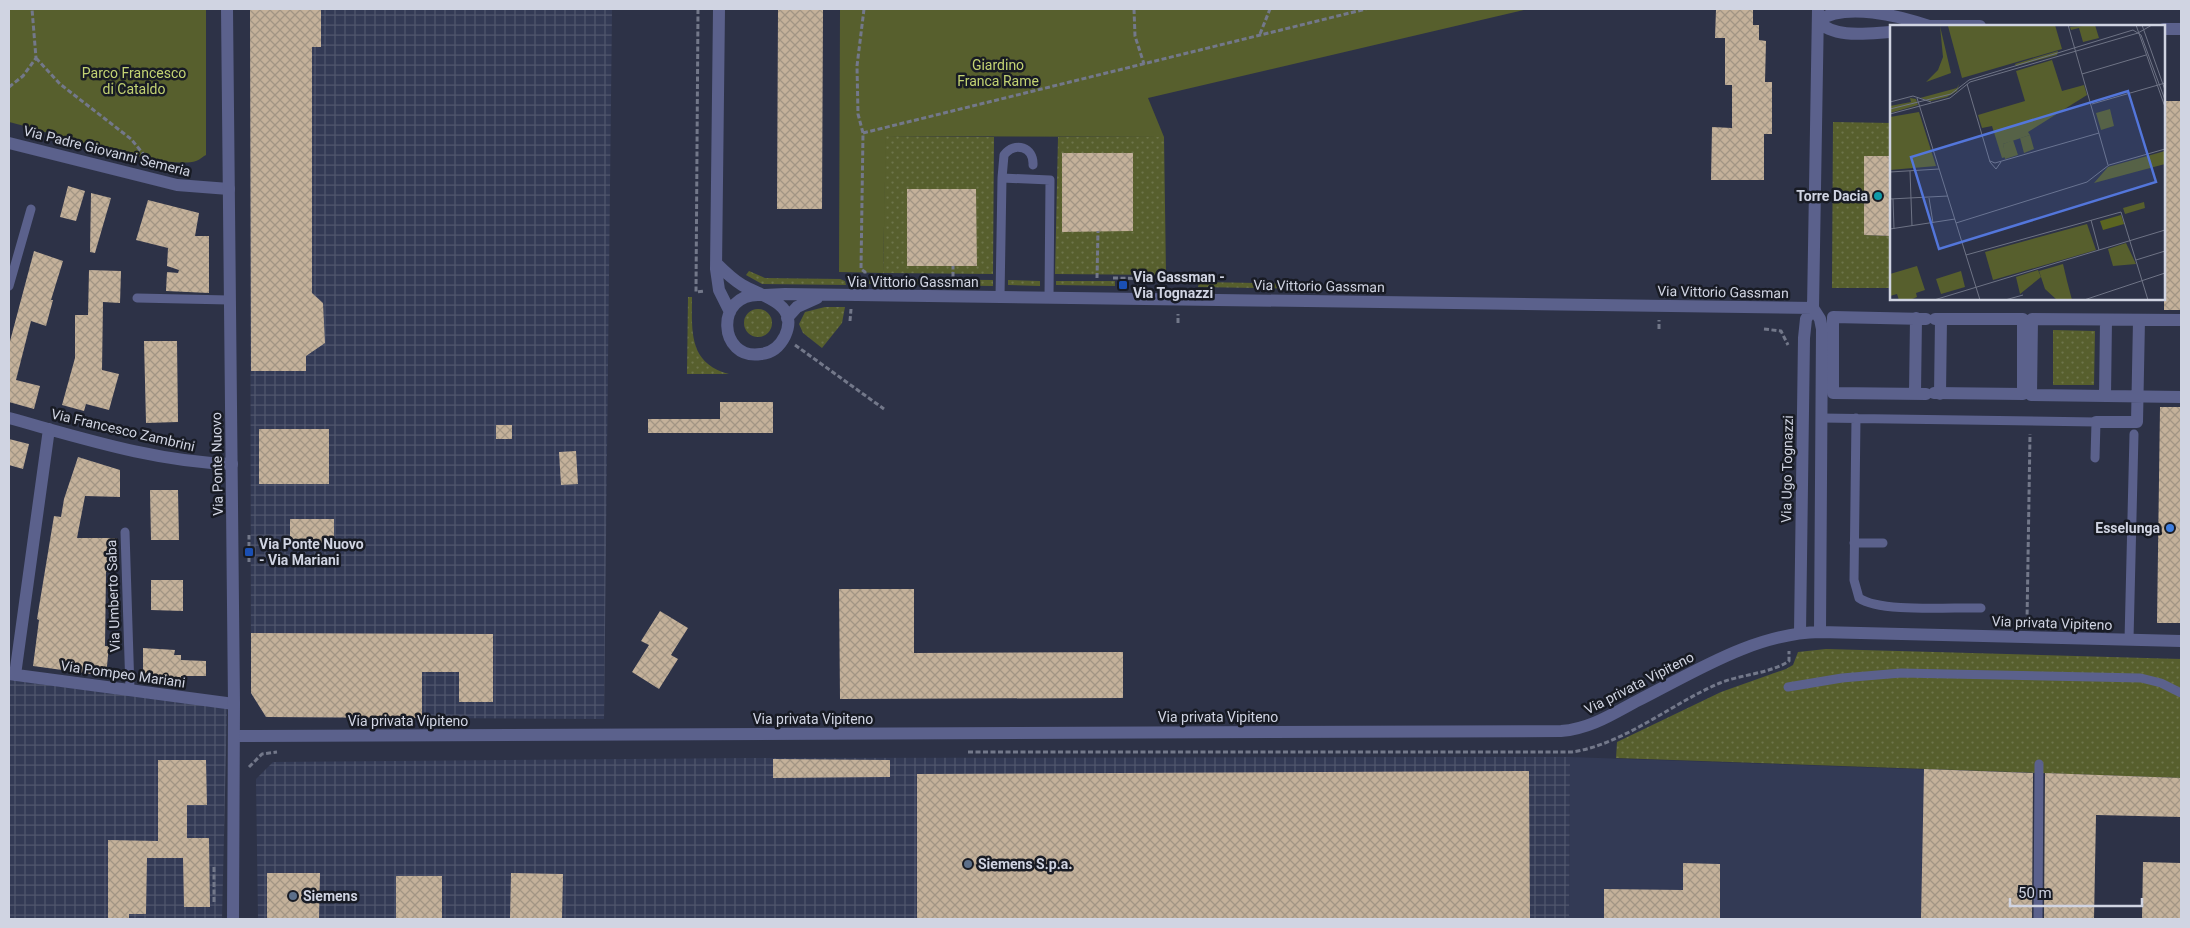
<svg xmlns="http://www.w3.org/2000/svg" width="2190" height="928" font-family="Roboto,sans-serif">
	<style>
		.built { fill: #333a55 }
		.industrial { fill: url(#industrial-grid) }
		.grass { fill: url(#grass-dots) }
		.park { fill: #575f2d }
		.building { fill: url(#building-cross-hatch) }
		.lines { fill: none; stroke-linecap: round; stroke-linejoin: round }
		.path { stroke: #73788a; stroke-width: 3; stroke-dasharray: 5 2.5; stroke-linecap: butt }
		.service { stroke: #5b618c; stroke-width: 9 }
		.pedestrian { stroke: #5b618c; stroke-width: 12 }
		.minor { stroke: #5b618c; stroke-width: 12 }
		.tertiary { stroke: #5b618c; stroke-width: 12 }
		.culture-dot { fill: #0f9aa8; stroke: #181b24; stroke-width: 2 }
		.transit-dot { fill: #1a4fb4; stroke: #181b24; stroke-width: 2 }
		.shop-dot { fill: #3f7fe0; stroke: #181b24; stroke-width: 2 }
		.service-dot { fill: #5c6f8a; stroke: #181b24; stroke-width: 2 }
		.labels { text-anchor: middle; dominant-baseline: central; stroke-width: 5; stroke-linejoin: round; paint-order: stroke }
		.park-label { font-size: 14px; fill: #c3d373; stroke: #181b24 }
		.street-label { font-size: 14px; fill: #d0d4e2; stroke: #181b24 }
		.poi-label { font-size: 14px; font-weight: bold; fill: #d0d4e2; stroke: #181b24; text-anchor: start }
		.inset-road { fill: none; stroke: #6e7385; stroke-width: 1 }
		.view { fill: #5376db; fill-opacity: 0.15; stroke: #5376db; stroke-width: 2.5 }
		.inset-edge { fill: none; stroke: #d0d4e2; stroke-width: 2.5 }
	</style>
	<defs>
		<pattern id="industrial-grid" width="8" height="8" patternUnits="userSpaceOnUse" patternTransform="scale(1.25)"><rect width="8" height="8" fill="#333a55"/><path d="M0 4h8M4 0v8" fill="none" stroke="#50566d"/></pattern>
		<pattern id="grass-dots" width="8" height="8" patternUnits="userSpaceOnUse" patternTransform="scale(1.25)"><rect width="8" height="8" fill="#575f2d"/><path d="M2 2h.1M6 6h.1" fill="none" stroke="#6e754b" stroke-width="1.8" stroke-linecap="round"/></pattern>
		<pattern id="building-cross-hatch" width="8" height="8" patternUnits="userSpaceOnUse" patternTransform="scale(1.25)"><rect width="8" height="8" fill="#c4b19a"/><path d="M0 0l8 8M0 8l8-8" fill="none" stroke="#a29584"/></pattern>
	</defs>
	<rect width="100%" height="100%" fill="#2d3247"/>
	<path class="built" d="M1570 757 2030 773 2026 919H1569Z"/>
	<path class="industrial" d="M250 9H612L604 719 266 717 251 693Z
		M9 680 227 708 222 919H9Z
		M1570 757 1569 919H258L256 779 273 762 749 758Z"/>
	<path class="grass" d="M1833 122 1891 123V156H1864V235L1891 236V288H1832Z
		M885 136 994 137 993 274 883 273Z
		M1058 137H1164L1166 275 1055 274Z
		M749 271 765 278 840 279 845 281 846 285 762 284 746 275Z
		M869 279 993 280V286L869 284Z
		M1008 280 1040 281V286L1008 285Z
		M1056 281H1115V286L1056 285Z
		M1199 282 1319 284V289L1198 287Z
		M688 297H692C692 331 688 363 729 374H687Z
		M825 307H845L842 323 822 348 803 333 799 324 805 312Z
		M744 323a14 14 0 1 1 28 0a14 14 0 1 1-28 0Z
		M2053 330 2095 331 2094 385H2096H2053Z
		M1826 649 2181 659V778L1616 758 1617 742 1721 692 1786 669 1793 665 1798 652Z"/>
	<path class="park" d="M9 9H206V155C203 156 200 160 196 161 167 171 45 131 9 122Z
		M840 9H1528L1148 98 1164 137 886 136 883 273 839 272Z"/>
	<path class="building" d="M250 9H321V47H312V293L323 303 325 343 306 356V371H251Z
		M778 9H823L822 209H777Z
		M1716 9H1753V25H1759V40L1766 41 1765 82H1772V134H1764V180H1711L1712 127 1732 128V85H1725V38H1715Z
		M2164 101H2181V310H2164Z
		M1062 153H1133V231L1062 232Z
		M1864 156H1891V236L1864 235Z
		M68 186 85 191 76 221 60 217Z
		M907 189H976L977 266H907Z
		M91 193 111 198 95 253 90 252Z
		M148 200 199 213 195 236H209V293L166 291 167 272 178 273 179 270 167 266 168 248 136 240Z
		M34 251 63 261 51 300H53L46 326 31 321 16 380 40 386 34 409 9 402V345Z
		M89 270 121 271 120 303 103 302 102 370 119 374 109 410 86 404 84 411 62 405 75 358V315H88Z
		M144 341H177L178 422 146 423Z
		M720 402H773V433H648V419H720Z
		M2160 407H2181V623H2157Z
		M496 425H512V439H496Z
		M259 429H329V484H259Z
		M9 439 29 444 23 469 9 465Z
		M576 451 578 484 561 485 559 452Z
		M78 457 120 470V497L85 496 77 538H117V572H106L105 646H109L106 676 33 666 39 620 37 619 54 516 61 517 64 499Z
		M150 490H178L179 540H151Z
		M290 519H334V543H290Z
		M151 580H183V611L151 610Z
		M839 589H914V653L1123 652V698L840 699Z
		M660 611 688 628 671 655 678 659 659 689 632 672 649 645 641 641Z
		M251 633 493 634V702H459V672H422V718L266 717 251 693Z
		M143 648 175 650 174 655H181V660L206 661V676H181V686L143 682Z
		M773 759 890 760V777L773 778Z
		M158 760H206L207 805H187V838H209L210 907H184L183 858H147L146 914H129V919H108V840L158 841Z
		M1924 769 2033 773 2032 919H1921Z
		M1529 771 1530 919H917V774Z
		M2045 773 2181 778V817L2096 815 2094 919H2044Z
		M2143 862 2181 863V919H2142Z
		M1683 863 1720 864V919H1604V889L1683 890Z
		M267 873H320L319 919H267Z
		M511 873 563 874 562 919H510Z
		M396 876H442V919H396Z"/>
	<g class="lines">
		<path class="path" d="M698 9 696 292 705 291
			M864 9 857 66 858 114 863 133 861 269 865 272V276
			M1134 9 1135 36 1144 64
			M1260 34 1270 9
			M36 58 60 84 131 139 145 156
			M9 87 23 76 36 58 32 9
			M863 133 1366 9
			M953 277V266
			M1097 278 1098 231
			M1113 278 1163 279
			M850 321 851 309
			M1178 323V314
			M1659 329V320
			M1764 329 1781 331 1788 345
			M795 345 884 409
			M249 562V535
			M2027 622 2030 434
			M968 752H1572C1625 744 1672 703 1720 683 1742 674 1769 674 1789 661V651
			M249 767 262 754 277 752
			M214 902V867"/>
		<path class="service" d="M1002 178 1004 155C1015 141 1034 147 1033 165
			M9 286 31 209
			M1000 297 1002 178 1050 180 1049 298
			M137 298 229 300
			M1821 418 2096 422 2095 458
			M1856 418 1854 580 1859 598C1880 613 1953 607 1981 608
			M125 532 130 690
			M1854 543H1883
			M2129 640 2134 434
			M1788 687 1842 678 1901 673 2141 678 2161 683 2181 693
			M2038 919 2039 764"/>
		<path class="pedestrian" d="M2181 320 2032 319 2031 395 2181 397
			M1915 393 1916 318
			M1934 393 2023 394V319H1935
			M1926 394 1833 393V317L1926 319
			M1940 394 1941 319
			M2105 396 2106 320
			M2096 422H2137L2139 320"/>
		<path class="minor" d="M719 9 716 269 719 290 730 312
			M1818 21C1845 2 1900 16 1929 26
			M1818 21C1834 39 1869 33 1891 32
			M1926 26H1980
			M2164 29H2181
			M9 143 177 185 229 189
			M716 263C724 271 732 279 742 285 762 297 800 303 785 336 780 346 772 353 761 354 718 361 714 292 761 295
			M765 295 785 294 1813 308
			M1813 308 1820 319 1822 329 1820 632
			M787 318 797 307 817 298
			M9 418C82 438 156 462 232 464
			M1800 633 1804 338 1806 319 1813 308 1818 9
			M9 674 234 704
			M15 675 49 429
			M234 736 1561 731C1589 729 1611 715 1635 702 1693 673 1754 633 1820 632L2181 641"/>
		<path class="tertiary" d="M227 9 234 704 233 919"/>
	</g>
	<circle class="culture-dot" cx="1878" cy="196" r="5"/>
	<g class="transit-dot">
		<rect x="1118" y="280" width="10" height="10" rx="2.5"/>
		<rect x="244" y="547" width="10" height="10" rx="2.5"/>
	</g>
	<circle class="shop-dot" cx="2170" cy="528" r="5"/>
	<g class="service-dot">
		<circle cx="968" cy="864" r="5"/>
		<circle cx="293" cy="896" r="5"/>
	</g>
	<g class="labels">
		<g class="park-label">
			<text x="998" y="65">Giardino<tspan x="998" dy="16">Franca Rame</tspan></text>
			<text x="134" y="73">Parco Francesco<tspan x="134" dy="16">di Cataldo</tspan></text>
		</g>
		<g class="street-label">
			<text transform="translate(107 151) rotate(14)">Via Padre Giovanni Semeria</text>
			<text x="913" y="282">Via Vittorio Gassman</text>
			<text transform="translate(1319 286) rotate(1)">Via Vittorio Gassman</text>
			<text transform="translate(1723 292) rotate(1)">Via Vittorio Gassman</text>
			<text transform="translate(123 430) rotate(13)">Via Francesco Zambrini</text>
			<text transform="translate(217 464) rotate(-91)">Via Ponte Nuovo</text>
			<text transform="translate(1787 469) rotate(-89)">Via Ugo Tognazzi</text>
			<text transform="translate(113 596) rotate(-92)">Via Umberto Saba</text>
			<text transform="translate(2052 623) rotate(2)">Via privata Vipiteno</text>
			<text transform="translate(123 674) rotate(8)">Via Pompeo Mariani</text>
			<text transform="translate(1639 683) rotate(-27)">Via privata Vipiteno</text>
			<text x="1218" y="717">Via privata Vipiteno</text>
			<text x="813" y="719">Via privata Vipiteno</text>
			<text x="408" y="721">Via privata Vipiteno</text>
		</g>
		<g class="poi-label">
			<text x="1868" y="196" text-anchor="end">Torre Dacia</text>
			<text x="1133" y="277">Via Gassman -<tspan x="1133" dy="16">Via Tognazzi</tspan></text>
			<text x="2160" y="528" text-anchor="end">Esselunga</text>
			<text x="259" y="544">Via Ponte Nuovo<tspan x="259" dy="16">- Via Mariani</tspan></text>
			<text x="978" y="864">Siemens S.p.a.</text>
			<text x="303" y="896">Siemens</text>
		</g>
	</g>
	<g transform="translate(1890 25)">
		<rect width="275" height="275" fill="#2d3247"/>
		<path d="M50 1 61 48 36 57 48 45 53 32ZM168 26 167 30 126 41 125 39ZM69 59 67 66 57 72 41 76 30 73 67 63ZM20 73 26 74 28 80 0 88V81L21 77ZM220 84 224 101 211 105 206 88ZM140 110 144 124 134 128 130 113ZM123 115 128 130 115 134 113 119ZM275 126V139L204 158 218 142ZM254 177 255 183 235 189 233 183ZM236 218 246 239 223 241 218 224ZM173 239 177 256 182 275H167L155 264 149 246ZM27 241 35 265 26 268 27 272 20 275H9L7 269 0 271V249Z" fill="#575f2d"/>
		<path d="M231 190 234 199 213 205 210 196Z" fill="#5b6521"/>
		<path d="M165 0 172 24 72 53 58 1ZM205 0 209 13 193 17 189 3 181 5 180 2ZM162 35 172 66 194 60 197 70 138 107 140 110 113 119 116 132 112 133 102 101 92 103 88 90 135 76 126 46ZM29 87 46 141 0 145V92ZM197 199 206 225 103 255 95 227ZM148 245 151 252 130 269 126 252ZM71 246 75 262 51 269 46 254Z" fill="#575f2d"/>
		<path class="inset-road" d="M178 0 218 140M246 0 275 82M252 0 275 65M192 49 256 30M77 59 100 137 106 144 111 137M27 73 90 275M0 77 23 71 41 77M202 79 275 58M0 84 61 69 79 55 243 5 251 10 275 75M0 89 60 73 80 57 248 8 262 0M100 136 105 138 209 108M20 146 22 201M0 147 49 144M39 173 43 198M0 174 58 171M3 174 4 204M201 195 209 225M66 198 197 157 219 140 275 124M0 204 65 194M76 230 231 187 258 275M246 235 275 226M44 275 275 205M115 275 133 270M194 275 275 248"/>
		<path class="view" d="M238 66 266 157 49 224 21 132Z"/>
		<rect width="275" height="275" class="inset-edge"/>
	</g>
	<rect width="2190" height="928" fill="none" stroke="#d0d4e2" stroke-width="20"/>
	<path d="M2010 898v8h132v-8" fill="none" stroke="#d0d4e2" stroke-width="2.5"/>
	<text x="2018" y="898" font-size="15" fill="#d0d4e2" stroke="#181b24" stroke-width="4" paint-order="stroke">50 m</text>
</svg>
